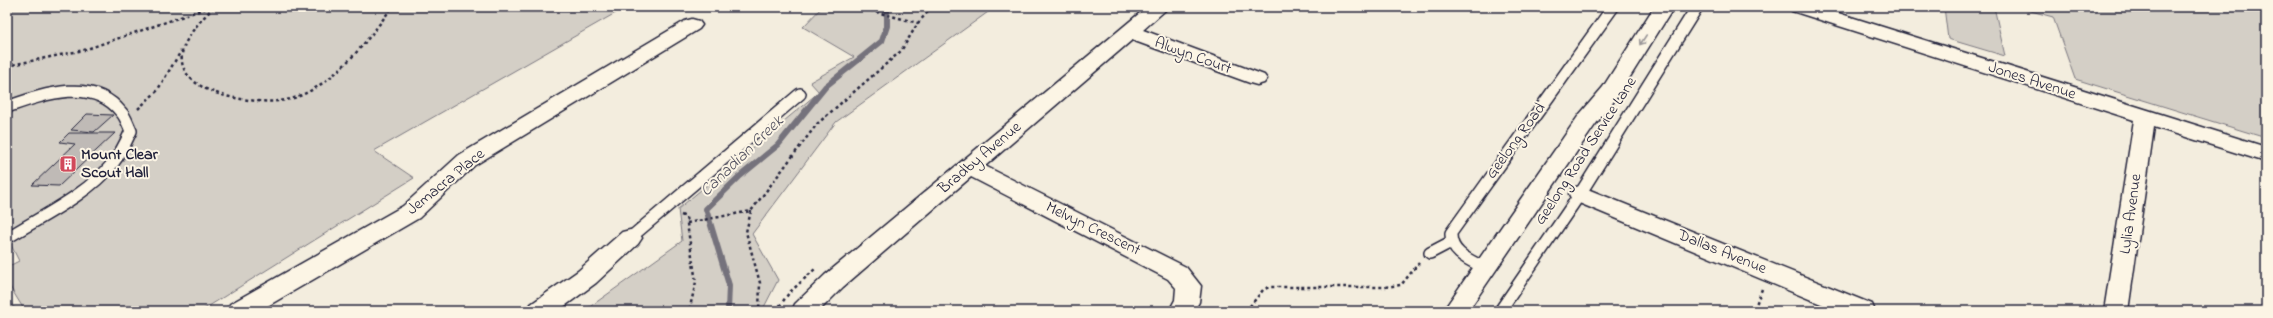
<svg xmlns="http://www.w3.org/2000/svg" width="2273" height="318" font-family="'Indie Flower',sans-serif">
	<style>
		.green { fill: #d4cfc6; stroke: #7b7880 }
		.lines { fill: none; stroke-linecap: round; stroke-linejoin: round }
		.stream { stroke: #75727b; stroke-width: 6 }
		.building { fill: #bfbab6; stroke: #22223b }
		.service-casing { stroke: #22223b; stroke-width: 14 }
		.minor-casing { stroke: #22223b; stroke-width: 3 }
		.secondary-casing { stroke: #22223b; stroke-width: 3 }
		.path { stroke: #22223b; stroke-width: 2.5; stroke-dasharray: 3 3; stroke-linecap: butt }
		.service { stroke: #fcf5e5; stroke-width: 11 }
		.minor { fill: #fcf5e5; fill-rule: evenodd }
		.secondary { fill: #fcf5e5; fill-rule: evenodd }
		.oneway { stroke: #9a9698 }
		.labels { text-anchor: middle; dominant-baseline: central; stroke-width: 4; stroke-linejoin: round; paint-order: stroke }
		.street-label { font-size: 16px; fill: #22223b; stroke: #fcf5e5 }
		.poi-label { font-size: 16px; font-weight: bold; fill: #22223b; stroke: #fcf5e5; text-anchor: start }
		.water-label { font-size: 17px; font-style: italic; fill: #525160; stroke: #fcf5e5 }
	</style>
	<rect width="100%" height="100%" fill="#f3edde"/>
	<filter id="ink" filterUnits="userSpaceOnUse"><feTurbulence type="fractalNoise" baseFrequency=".025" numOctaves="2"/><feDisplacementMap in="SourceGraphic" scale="8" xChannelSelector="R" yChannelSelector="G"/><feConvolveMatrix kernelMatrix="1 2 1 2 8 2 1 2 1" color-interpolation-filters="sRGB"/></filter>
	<g filter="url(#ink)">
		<path class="green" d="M7 7H626L374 151 414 178 201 311H25L7 282V267L19 261 7 237Z
			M822 7H995L836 122 752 234 778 280 762 311H584L682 241 678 209 819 92 810 82 854 57 803 27Z
			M1944 7H1994L2005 56 1948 39Z
			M2016 7H2266V138L2075 79 2053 17Z"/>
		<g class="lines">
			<path class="stream" d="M728 311 729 285 706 209 739 177 778 145 826 86 882 41 887 26V7"/>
		</g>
		<path class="building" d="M87 114 113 115 94 132 71 130Z
			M69 133H115L59 186 32 185 75 144 60 142Z"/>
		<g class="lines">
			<g class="service-casing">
				<path id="service" d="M7 107C42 95 93 76 121 112 126 117 128 125 131 131 126 142 121 153 113 163 86 196 42 216 7 238
					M630 238 800 94
					M1430 253 1451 242
					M1485 268C1469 260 1450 253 1451 233L1613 7
					M1500 311 1580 194 1697 7"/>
			</g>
			<g class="minor-casing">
				<path id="minor" d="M1147 7H1169L1143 30 1264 75 1267 79 1264 83 1257 85 1250 83 1132 40 985 166 1186 267 1201 286 1199 302 1194 311H1169L1175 300 1176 288 1168 279 971 177 843 287 819 311H792L795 304 825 275Z
					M1789 7H1819L2266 147V162L2154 127 2128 311H2104L2134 120 1792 11Z
					M692 19 699 21 702 25 699 29 475 165 419 218 259 311H227L230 304 403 206 459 155 685 21Z
					M1580 186 1872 304 1875 311H1838L1572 200 1569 194 1572 188Z
					M630 230 638 232 642 238 638 244 596 283 558 311H528L531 304 578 271 622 232Z"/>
			</g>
			<g class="secondary-casing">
				<path id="secondary" d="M1654 7H1674L1618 96 1595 125 1468 311H1443L1579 115 1603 87Z"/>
			</g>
			<path class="path" d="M214 7C204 17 194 27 187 40 166 78 212 95 241 99 262 102 284 104 304 94 340 77 369 39 392 7
				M865 7 872 11 918 23
				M7 66 84 50 210 7
				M138 109 157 91 181 51
				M751 211 746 232 760 283 759 311
				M681 215 686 217 696 282 689 311
				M687 223 751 211 817 124 901 51 918 23 932 7
				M1762 289 1755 307 1764 311
				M7 297 15 311
				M776 311 789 293 815 269
				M1246 311 1263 290 1269 287H1385L1401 285 1419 263"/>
			<use href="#service" class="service"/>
			<use href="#minor" class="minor"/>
			<use href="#secondary" class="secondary"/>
		</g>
		<defs><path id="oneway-shaft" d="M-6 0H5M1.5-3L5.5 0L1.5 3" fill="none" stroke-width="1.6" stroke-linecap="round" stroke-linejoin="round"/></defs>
		<use class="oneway" href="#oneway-shaft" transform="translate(1643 40) rotate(123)"/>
	</g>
	<defs>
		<g id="building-square" transform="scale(0.9)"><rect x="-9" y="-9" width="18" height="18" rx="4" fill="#d1495b" stroke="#fcf5e5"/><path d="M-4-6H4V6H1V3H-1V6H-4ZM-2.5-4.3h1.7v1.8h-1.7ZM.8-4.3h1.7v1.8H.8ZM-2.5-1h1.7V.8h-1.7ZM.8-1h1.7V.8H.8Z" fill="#fff"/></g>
	</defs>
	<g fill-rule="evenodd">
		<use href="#building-square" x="68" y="164"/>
	</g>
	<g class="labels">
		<g class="street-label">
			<text transform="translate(1193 56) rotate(20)">Alwyn Court</text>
			<text transform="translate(2032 81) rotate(18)">Jones Avenue</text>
			<text transform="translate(1516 141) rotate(-54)">Geelong Road</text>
			<text transform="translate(1586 151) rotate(-57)">Geelong Road Service Lane</text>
			<text transform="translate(980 158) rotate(-40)">Bradby Avenue</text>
			<text transform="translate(446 182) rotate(-39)">Jemacra Place</text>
			<text transform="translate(2131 214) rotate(-82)">Lylia Avenue</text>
			<text transform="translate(1093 229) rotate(26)">Melvyn Crescent</text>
			<text transform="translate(1722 252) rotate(22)">Dallas Avenue</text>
		</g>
		<g class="poi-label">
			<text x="81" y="155">Mount Clear<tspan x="81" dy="18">Scout Hall</tspan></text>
		</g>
		<g class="water-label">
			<text transform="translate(742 156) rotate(-44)">Canadian Creek</text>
		</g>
	</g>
	<rect width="2273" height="318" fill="none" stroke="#fcf5e5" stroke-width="24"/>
	<rect x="12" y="12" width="2249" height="294" fill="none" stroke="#22223b" stroke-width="1.5" filter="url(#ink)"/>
</svg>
